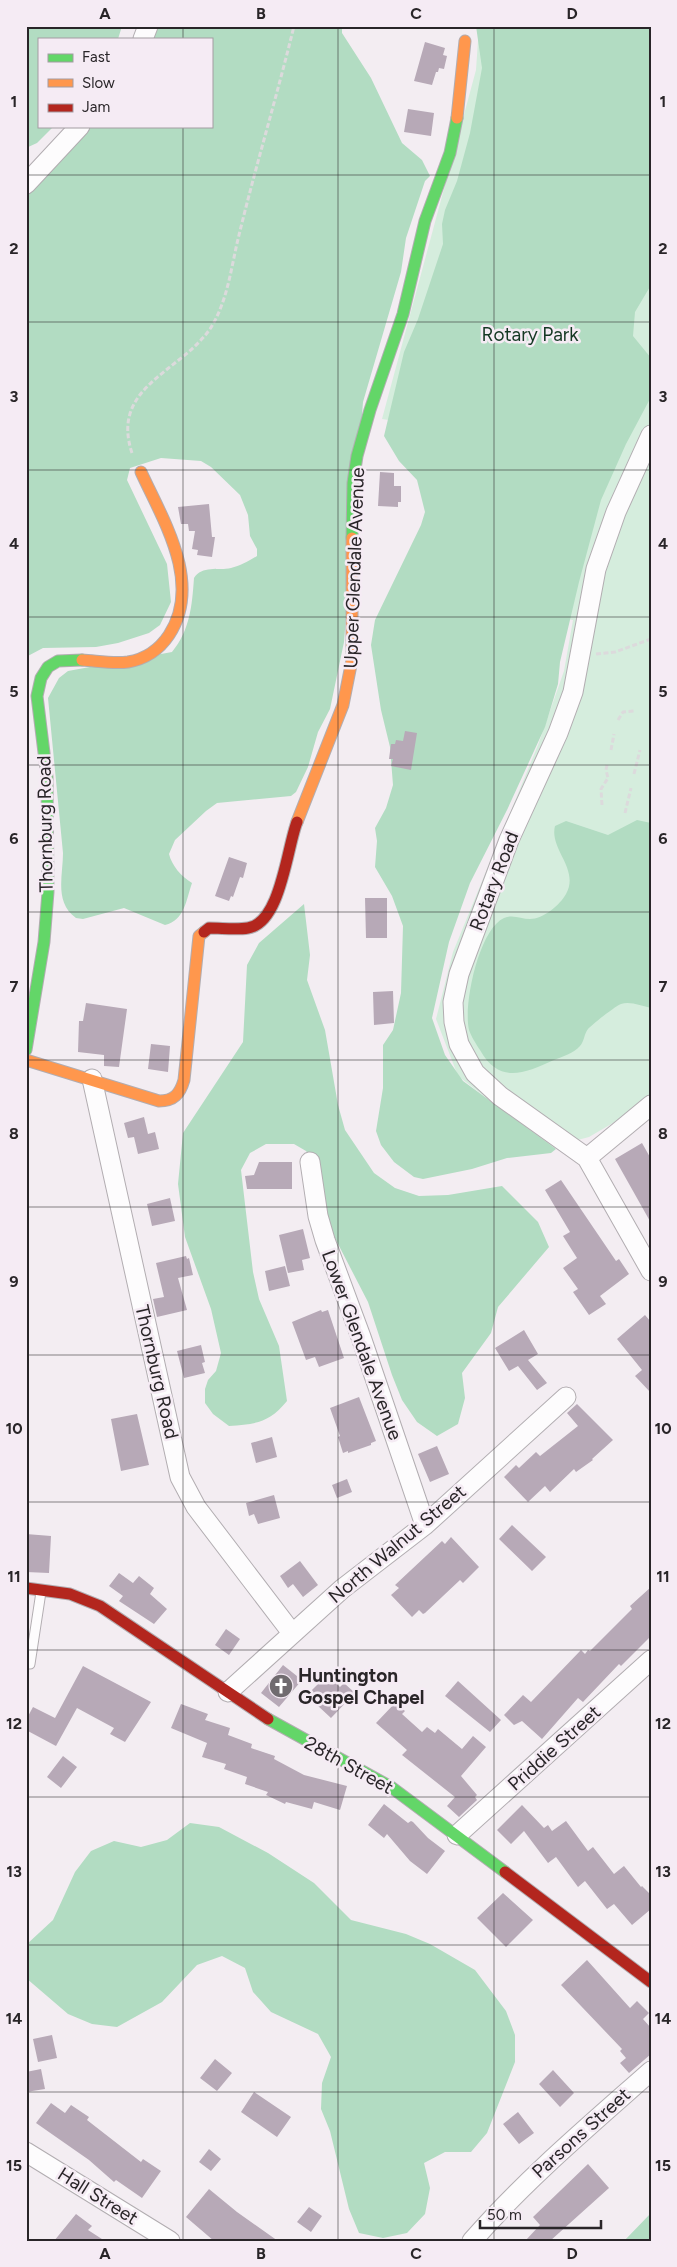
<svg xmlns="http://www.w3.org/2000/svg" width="677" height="2267" font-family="Figtree,sans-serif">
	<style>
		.green { fill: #d5eddd }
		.forest { fill: #b2dcc2 }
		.building { fill: #b7a9b7 }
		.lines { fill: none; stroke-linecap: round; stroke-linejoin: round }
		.lane-casing { stroke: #b2adb1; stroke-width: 11 }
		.street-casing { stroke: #b2adb1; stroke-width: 21 }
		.fast-casing { stroke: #b2adb1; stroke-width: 13 }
		.slow-casing { stroke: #b2adb1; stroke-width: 13 }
		.jam-casing { stroke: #b2adb1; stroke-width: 13 }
		.path { stroke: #dcdadc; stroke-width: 3; stroke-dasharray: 5 2.5; stroke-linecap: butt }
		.lane { stroke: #fdfcfd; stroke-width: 9 }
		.street { stroke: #fdfcfd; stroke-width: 19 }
		.fast { stroke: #63d668; stroke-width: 11 }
		.slow { stroke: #ff974d; stroke-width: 11 }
		.jam { stroke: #b3261e; stroke-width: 11 }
		.grid { fill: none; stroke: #292528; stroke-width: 1; stroke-opacity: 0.55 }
		.labels { text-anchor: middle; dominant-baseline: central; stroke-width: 5; stroke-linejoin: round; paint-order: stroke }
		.park-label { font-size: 19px; fill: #143823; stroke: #f5ebf4 }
		.street-label { font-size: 19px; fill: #292528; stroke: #f5ebf4 }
		.poi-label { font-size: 19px; font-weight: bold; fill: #292528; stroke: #f5ebf4; text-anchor: start }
		.neatline { fill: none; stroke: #292528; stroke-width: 2 }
		.grid-label { font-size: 16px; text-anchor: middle; font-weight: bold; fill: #292528 }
	</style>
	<rect width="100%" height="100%" fill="#f3edf2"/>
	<path class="green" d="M479 26H651V1099L637 1109 589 1137 551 1147 458 1076 436 1019 453 952 538 745 564 671 573 620 439 600 455 430 382 419 476 70Z"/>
	<path class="forest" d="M26 26H122L118 39H39V126H54L37 143 26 148Z
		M159 26H342V33L371 78 402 143 422 160 430 176 425 181 406 238 401 272 363 402 344 642 330 709 318 732 308 767 296 792 291 796 217 803 206 811 175 840 169 854C172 866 181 876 192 883 186 900 185 920 165 925L124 908 83 919 76 918C54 902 63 876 63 853L48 698 59 678 68 671 172 652C190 630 192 606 194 578 202 565 218 571 231 568 240 566 249 561 257 556V549L250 536 248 515 240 495 211 467 201 461 161 458 130 468 127 480 167 564 171 602 160 625 149 633 118 643 96 647 43 648 26 657V189L88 126H211V39H152Z
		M476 26H649L651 285 635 312 633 336 651 358V397L626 444 601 500 579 582 560 662 558 684 545 727 507 810 470 883 449 942 432 1018 445 1055 463 1081 556 1149 551 1153 507 1158 472 1169 423 1179 414 1177 394 1162 381 1145 376 1131 383 1088V1045L393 1030 401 993 403 926 392 896 375 867 377 841 375 828 386 808 393 785 390 747 381 710 371 645 375 620 421 525 425 512 417 480 399 461 384 436 404 352 418 319 443 244 442 224 445 210 457 181 470 133 482 68Z
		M637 820 651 823V1008C642 1006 630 1001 621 1004 614 1007 594 1023 588 1029 584 1034 584 1042 580 1046 574 1053 562 1057 554 1060 523 1074 499 1084 480 1050 476 1044 471 1036 469 1030 463 1005 479 929 504 918 513 914 521 919 530 919 543 919 560 905 566 894 580 869 549 849 555 826L566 821 608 835Z
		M304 904 310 955 307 980 325 1030 338 1105 345 1130 374 1173 395 1188 419 1196 448 1195 502 1186 538 1222 549 1247 498 1307 491 1333 462 1373 465 1398 458 1424 437 1436 417 1422 402 1400 392 1375 368 1302 322 1213 315 1164 306 1151 294 1144H266L250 1153 241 1170 253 1272 259 1299 279 1346 287 1401C269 1423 256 1424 229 1426L213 1414 205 1403V1389L208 1380 216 1371 221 1353 211 1309 185 1237 178 1184 183 1133 243 1042 247 965 259 943Z
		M190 1823 219 1827 268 1853 314 1883 351 1920 406 1934 430 1944 475 1970 506 2011 515 2035V2062L487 2133 471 2152H445L424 2163 430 2188 425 2214 407 2233 383 2238 359 2233 349 2209 330 2131 321 2109 322 2083 331 2057 318 2034 271 2012 253 1992 245 1968 222 1956 197 1965 162 2002 117 2027 92 2024 68 2014 26 1978V1945L53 1920 75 1872 91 1851 114 1841 141 1847 167 1840Z
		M651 2213V2241H624Z"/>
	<path class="building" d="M425 42 445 48 443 55 447 56 444 69 439 68 438 72H436L432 85 414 81Z
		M408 109 434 113 431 136 404 132Z
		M380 472 394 473V486H401V502H398V507L378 506Z
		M209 504 212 537H215L212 557 197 555 198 550 192 549 195 531H189L188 524H181L178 507Z
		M405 731 417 733 411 770 391 766 393 759H389L391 744H395L396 740 403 741Z
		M229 857 247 863 243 878 240 877 233 897 231 896 229 901 215 896Z
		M365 898H387V938H366Z
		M393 991 394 1023 374 1025 373 992Z
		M86 1003 127 1009 119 1067 104 1066V1055L78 1052 79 1021H83Z
		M151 1044 170 1046 168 1072 148 1069Z
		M144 1117 148 1134 155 1132 159 1149 138 1154 134 1137 128 1138 124 1123Z
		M642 1143 651 1159V1223L615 1159Z
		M259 1162H292V1189H247L245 1176 254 1175Z
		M561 1180 616 1261 619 1259 629 1274 600 1296 606 1304 589 1315 573 1292 578 1289 563 1268 577 1258 563 1236 570 1232 545 1190Z
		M170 1198 175 1221 152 1226 147 1204Z
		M303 1229 310 1258 302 1260 304 1270 288 1273 279 1235Z
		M186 1256 187 1259 189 1258 193 1275 178 1278 187 1310 157 1317 153 1299 164 1297 156 1263Z
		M285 1266 290 1286 269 1291 265 1271Z
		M321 1310 322 1312 328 1310 344 1358 319 1367 315 1357 306 1360 292 1322Z
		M645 1315 651 1322V1393L635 1376 642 1370 617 1339Z
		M524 1330 538 1354 528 1360 547 1383 537 1390 518 1366 509 1371 495 1348Z
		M201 1345 205 1362 202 1363 205 1373 184 1378 177 1351Z
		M359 1397 376 1441 371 1443V1445L348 1453V1451L343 1453 338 1437 340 1436 330 1408Z
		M577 1404 613 1440 592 1459 593 1460 576 1472 574 1469 550 1492 545 1486 528 1502 504 1477 516 1465 519 1468 536 1452 540 1456 578 1426 567 1413Z
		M137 1414 149 1465 121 1471 111 1419Z
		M272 1437 277 1457 256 1463 251 1443Z
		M437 1446 449 1474 430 1482 418 1454Z
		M347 1479 352 1492 337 1498 332 1485Z
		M274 1495 280 1518 258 1524 254 1514 249 1516 246 1503Z
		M512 1525 546 1557 532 1571 499 1539Z
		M26 1534 51 1536 49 1573 26 1572Z
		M451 1537 479 1567 463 1583 460 1580 425 1613 423 1614 419 1610 412 1617 391 1595 399 1588 395 1585 442 1541 445 1544Z
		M300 1561 318 1585 303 1597 293 1584 288 1588 280 1576Z
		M119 1573 133 1583 139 1576 154 1588 150 1594 167 1609 154 1624 119 1601 123 1596 109 1586Z
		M651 1587V1636L621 1666 619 1664 583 1702 578 1698 542 1739 522 1721 514 1725 504 1715 523 1695 531 1702 581 1650 585 1654 588 1650 590 1651 632 1609 630 1606Z
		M226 1629 240 1639 229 1655 215 1645Z
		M283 1665 302 1680 279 1707 261 1693Z
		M83 1666 151 1702 125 1742 110 1734 114 1728 77 1708 56 1746 26 1730V1720L33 1707 55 1718Z
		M327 1675 340 1687 344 1683 355 1693 331 1718 317 1705 321 1701 311 1691Z
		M458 1681 501 1720 490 1732 445 1696Z
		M395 1703 405 1711 402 1714 422 1732 427 1727 435 1733 438 1729 462 1749 473 1736 486 1747 461 1776 477 1795 475 1797 477 1800 459 1817 447 1806 455 1797 402 1755 407 1750 376 1723Z
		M181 1704 208 1714 205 1720 230 1728 228 1735 252 1744 251 1748 275 1756 274 1759 304 1775 347 1786 340 1810 314 1802 312 1809 286 1802 285 1804 266 1795 268 1792 245 1784 247 1777 224 1769 226 1764 202 1757 207 1743 171 1728Z
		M63 1756 77 1767 61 1788 47 1777Z
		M384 1804 408 1823 411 1821 413 1822 428 1838 445 1851 427 1874 410 1861 387 1834 384 1838 368 1825Z
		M522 1805 544 1828 548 1825 552 1831 566 1821 588 1851 593 1847 614 1874 624 1866 641 1887 642 1886 651 1895V1909L632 1925 614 1904 607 1909 585 1881 578 1887 556 1857 548 1863 524 1831 511 1844 497 1830Z
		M503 1893 533 1920 506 1947 477 1918Z
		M587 1960 630 2008 637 2001 649 2013 643 2019 651 2028V2054L629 2073 620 2063 626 2058 620 2051 622 2049 561 1985Z
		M52 2035 57 2058 38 2062 33 2039Z
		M215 2059 232 2073 217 2091 200 2078Z
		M41 2069 45 2089 26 2092V2072Z
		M553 2070 574 2093 560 2107 539 2084Z
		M254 2092 291 2117 277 2137 241 2112Z
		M51 2103 65 2113 71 2105 89 2117 87 2120 141 2162 143 2159 161 2171 142 2198 116 2180 114 2182 89 2160 36 2123Z
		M518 2112 534 2133 519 2144 503 2124Z
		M209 2149 221 2159 211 2171 199 2162Z
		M588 2164 609 2188 550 2241H525L540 2225 533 2217Z
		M209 2189 237 2212 278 2241H214L186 2217Z
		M309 2207 322 2216 311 2232 297 2222Z
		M76 2214 92 2226 88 2230 105 2241H54Z"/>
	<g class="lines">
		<g class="lane-casing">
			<path id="lane" d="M26 1664H30L41 1592"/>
		</g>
		<g class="street-casing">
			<path id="street" d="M143 39 148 26
				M26 184 80 126
				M651 435 616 512 596 569 573 692 558 733 509 840 459 974 453 1002 454 1022 459 1044 475 1073 500 1096 587 1158 651 1271
				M92 1079 180 1477 196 1507 292 1633
				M587 1158 651 1105
				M310 1162 318 1216 325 1240 361 1337 425 1525
				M228 1692 342 1589 425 1525 566 1397
				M457 1835 651 1660
				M26 2152 170 2241
				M472 2241C526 2179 589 2126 651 2071"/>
		</g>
		<g class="fast-casing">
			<path id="fast" d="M352 538 353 483 357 456 370 410 403 314 425 221 450 153 457 118
				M26 1050 44 942 48 892 47 777 37 696 41 678 48 667 58 661 82 660
				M268 1719 391 1787 505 1872"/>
		</g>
		<g class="slow-casing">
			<path id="slow" d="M457 118 465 41
				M82 660C98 661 113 664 128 662 146 659 159 650 169 635 203 583 163 520 141 472
				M297 822 343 705 352 660V538
				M26 1060 159 1101C174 1101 180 1094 184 1080L199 936 204 932"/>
		</g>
		<g class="jam-casing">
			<path id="jam" d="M204 932 209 928C222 928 236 930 248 928 281 923 287 847 297 822
				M26 1588 70 1594 100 1606 268 1719
				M505 1872 651 1982"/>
		</g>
		<path class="path" d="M132 453C110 387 179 373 210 329 228 301 231 267 239 235 256 165 277 96 294 26
			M596 654 615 652 651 639
			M618 720 623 712 634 711
			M611 750 614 734
			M634 774 640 750
			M602 805 601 789 608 778 606 770 607 765
			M625 813 631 788"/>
		<use href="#lane" class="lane"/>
		<use href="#street" class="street"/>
		<use href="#fast" class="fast"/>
		<use href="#slow" class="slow"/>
		<use href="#jam" class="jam"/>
	</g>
	<path class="grid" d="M183 26V39M338 26V2241M494 26V2241M183 126V2241M26 175H651M26 322H651M26 470H651M26 617H651M26 765H651M26 912H651M26 1060H651M26 1207H651M26 1355H651M26 1502H651M26 1650H651M26 1797H651M26 1945H651M26 2092H651"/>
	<defs>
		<g id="church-disc" transform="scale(1.25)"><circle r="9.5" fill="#706b6f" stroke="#f5ebf4"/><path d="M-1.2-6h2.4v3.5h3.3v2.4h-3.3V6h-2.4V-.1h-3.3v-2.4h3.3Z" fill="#fff"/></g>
	</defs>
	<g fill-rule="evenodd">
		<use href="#church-disc" x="281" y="1686"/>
	</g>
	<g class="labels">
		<g class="park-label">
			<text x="530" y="334">Rotary Park</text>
		</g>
		<g class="street-label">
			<text transform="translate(354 568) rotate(-88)">Upper Glendale Avenue</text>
			<text transform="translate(45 824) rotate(-91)">Thornburg Road</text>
			<text transform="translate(494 881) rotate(-69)">Rotary Road</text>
			<text transform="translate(362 1345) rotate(70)">Lower Glendale Avenue</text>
			<text transform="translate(157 1372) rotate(77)">Thornburg Road</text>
			<text transform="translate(397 1544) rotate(-40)">North Walnut Street</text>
			<text transform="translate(554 1748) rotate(-42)">Priddie Street</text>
			<text transform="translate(349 1765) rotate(29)">28th Street</text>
			<text transform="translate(581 2133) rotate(-42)">Parsons Street</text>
			<text transform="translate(98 2196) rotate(32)">Hall Street</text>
		</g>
		<g class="poi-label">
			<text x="298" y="1675">Huntington<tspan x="298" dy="22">Gospel Chapel</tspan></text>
		</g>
	</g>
	<rect width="677" height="2267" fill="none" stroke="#f5ebf4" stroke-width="55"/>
	<rect x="38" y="38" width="175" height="90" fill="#f5ebf4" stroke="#a39ca2"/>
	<rect x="48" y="54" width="25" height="8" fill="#63d668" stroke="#a39ca2"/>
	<text x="82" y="62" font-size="15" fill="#292528">Fast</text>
	<rect x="48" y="79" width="25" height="8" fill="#ff974d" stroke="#a39ca2"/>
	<text x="82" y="88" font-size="15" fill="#292528">Slow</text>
	<rect x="48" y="104" width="25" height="8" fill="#b3261e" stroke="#a39ca2"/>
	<text x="82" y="112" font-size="15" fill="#292528">Jam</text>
	<path d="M480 2220v8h121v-8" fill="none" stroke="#292528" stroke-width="2.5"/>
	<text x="487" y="2220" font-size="15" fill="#292528" stroke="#f5ebf4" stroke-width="4" paint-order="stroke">50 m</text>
	<rect x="28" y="28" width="622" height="2212" class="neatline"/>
	<g class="grid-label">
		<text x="105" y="19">A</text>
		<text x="261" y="19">B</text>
		<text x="416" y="19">C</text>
		<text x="572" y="19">D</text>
		<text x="14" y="107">1</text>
		<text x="663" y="107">1</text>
		<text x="14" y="254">2</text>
		<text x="663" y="254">2</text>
		<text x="14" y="402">3</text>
		<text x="663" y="402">3</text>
		<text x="14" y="549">4</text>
		<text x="663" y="549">4</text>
		<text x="14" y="697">5</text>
		<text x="663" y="697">5</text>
		<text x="14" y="844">6</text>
		<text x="663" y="844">6</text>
		<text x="14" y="992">7</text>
		<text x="663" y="992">7</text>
		<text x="14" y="1139">8</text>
		<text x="663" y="1139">8</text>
		<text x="14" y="1287">9</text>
		<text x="663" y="1287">9</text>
		<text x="14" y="1434">10</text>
		<text x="663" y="1434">10</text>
		<text x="14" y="1582">11</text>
		<text x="663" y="1582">11</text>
		<text x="14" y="1729">12</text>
		<text x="663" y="1729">12</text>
		<text x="14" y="1877">13</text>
		<text x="663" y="1877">13</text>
		<text x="14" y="2024">14</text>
		<text x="663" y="2024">14</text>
		<text x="14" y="2171">15</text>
		<text x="663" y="2171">15</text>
		<text x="105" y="2259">A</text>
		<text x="261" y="2259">B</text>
		<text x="416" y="2259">C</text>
		<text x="572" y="2259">D</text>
	</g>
</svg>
